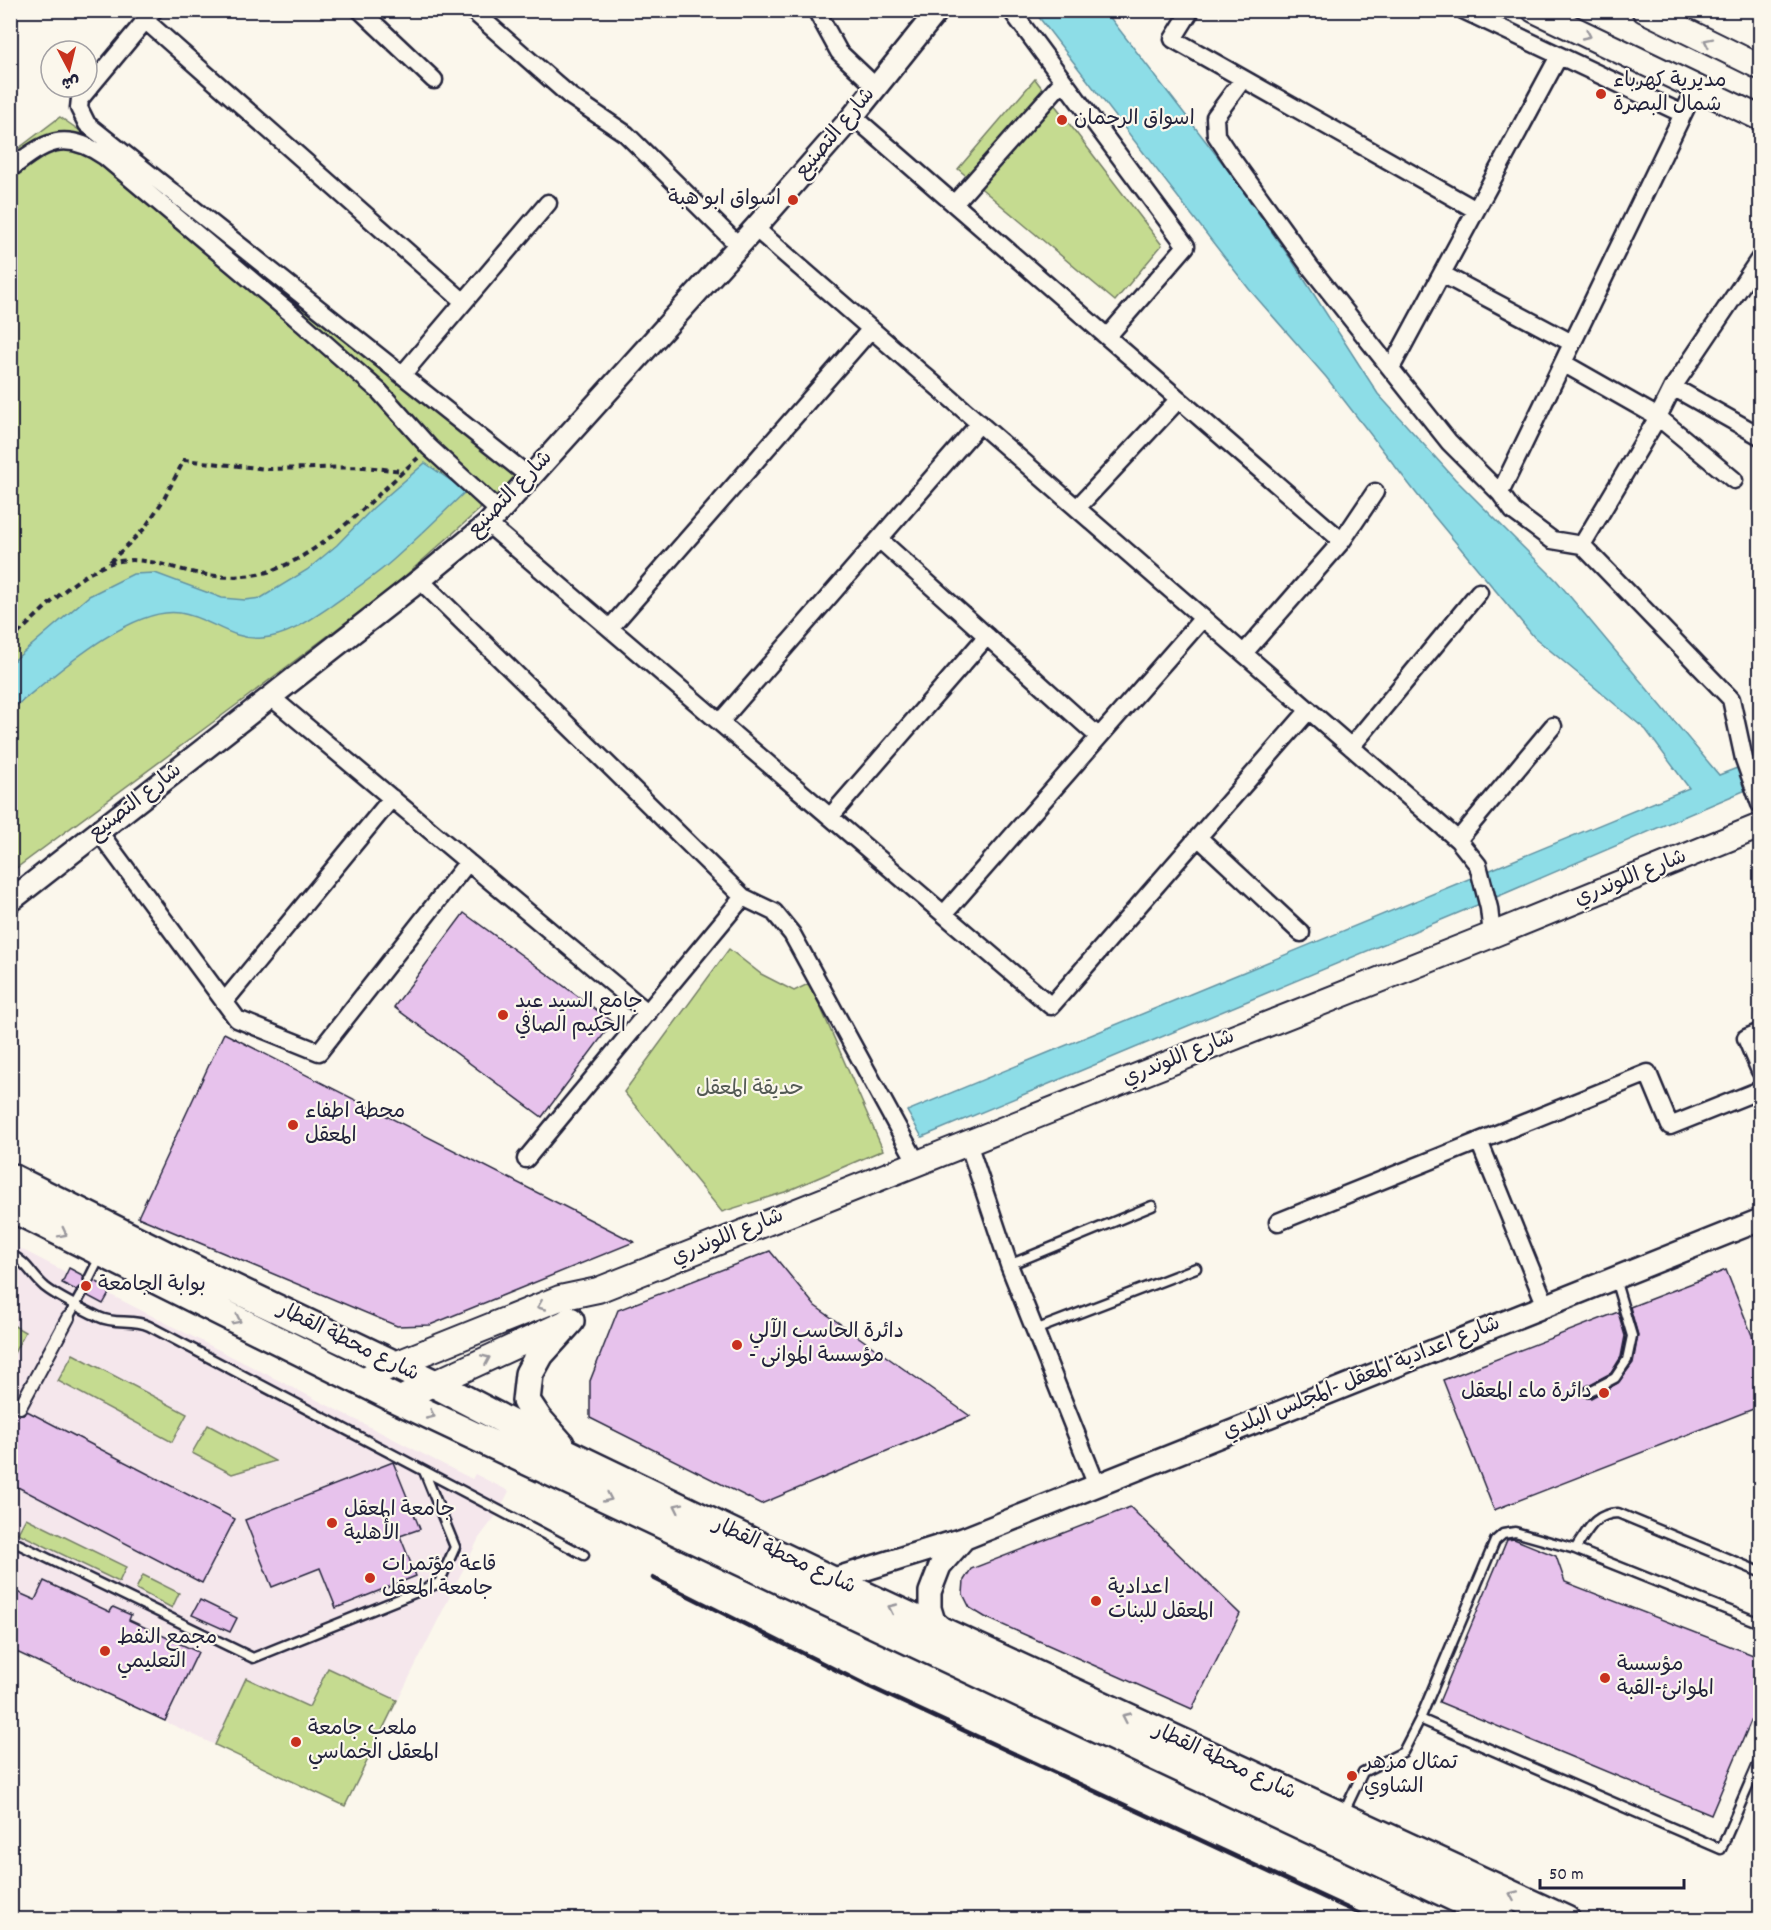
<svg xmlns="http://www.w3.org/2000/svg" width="1771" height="1930" font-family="Dekko,'Playpen Sans Arabic',sans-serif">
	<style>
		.built { fill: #f5e7ec }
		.green { fill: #c5db90; stroke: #747e66; stroke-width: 1.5 }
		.water { fill: #8ddde7; stroke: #6292a2; stroke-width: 1.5 }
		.building { fill: #e7c2ec; stroke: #22223b; stroke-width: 1.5 }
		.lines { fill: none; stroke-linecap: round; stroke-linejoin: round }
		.service-casing { stroke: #22223b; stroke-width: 13 }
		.pedestrian-casing { stroke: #22223b; stroke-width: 16 }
		.minor-casing { stroke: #22223b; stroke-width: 21 }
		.tertiary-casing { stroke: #22223b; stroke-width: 26 }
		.secondary-casing { stroke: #22223b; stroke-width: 28 }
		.primary-casing { stroke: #22223b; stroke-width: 32 }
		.path { stroke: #22223b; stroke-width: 4; stroke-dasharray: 6 4.5; stroke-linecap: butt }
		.service { stroke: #fbf7ec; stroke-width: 8 }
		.pedestrian { stroke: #fbf7ec; stroke-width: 12 }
		.minor { stroke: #fbf7ec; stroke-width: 16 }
		.tertiary { stroke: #fbf7ec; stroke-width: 21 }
		.secondary { stroke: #fbf7ec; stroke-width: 24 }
		.primary { stroke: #fbf7ec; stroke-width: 27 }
		.rail { stroke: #22223b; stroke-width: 4.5 }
		.oneway { stroke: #99979c }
		.poi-dot { fill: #c8321e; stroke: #fbf7ec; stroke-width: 2 }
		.labels { text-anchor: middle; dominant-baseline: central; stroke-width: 4.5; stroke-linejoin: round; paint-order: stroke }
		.poi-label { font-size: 21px; fill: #22223b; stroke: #fbf7ec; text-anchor: start }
		.street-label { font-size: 21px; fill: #22223b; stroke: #fbf7ec }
		.park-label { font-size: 21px; fill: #535a54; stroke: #fbf7ec }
	</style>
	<rect width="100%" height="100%" fill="#fbf7ec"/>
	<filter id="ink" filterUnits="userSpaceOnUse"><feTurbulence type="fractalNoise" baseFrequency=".0167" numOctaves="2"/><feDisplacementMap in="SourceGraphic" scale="12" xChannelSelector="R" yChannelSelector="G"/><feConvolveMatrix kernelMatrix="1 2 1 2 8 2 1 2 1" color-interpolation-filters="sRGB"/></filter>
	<g filter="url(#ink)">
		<path class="built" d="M11 1244 472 1479 475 1474 509 1491 498 1513 479 1538 345 1806 11 1649Z"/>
		<path class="green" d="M1035 79 1162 245 1115 301 958 169Z
			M60 117 105 148 517 476 395 585 243 700 11 872V154Z
			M729 949 761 974 794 991 810 983 883 1150 785 1192 722 1212 624 1092Z
			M11 1324 25 1332 11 1359Z
			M73 1354 187 1414 172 1442 58 1381Z
			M208 1425 275 1461 232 1474 192 1453Z
			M26 1518 126 1567 119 1582 18 1533Z
			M143 1575 179 1593 172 1608 136 1589Z
			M328 1668 397 1700 345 1806 215 1745 246 1678 309 1707Z"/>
		<path class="water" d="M1034 11H1105L1228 170 1293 262 1378 394 1455 479 1557 581 1719 775 1760 759V784L1506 893 922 1137 907 1111 1689 788 1646 730 1534 637 1433 515 1326 377 1249 289Z
			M425 463 466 491C442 514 418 538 393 560 374 577 352 591 331 606 310 620 288 636 262 638 231 641 209 617 180 613 130 605 49 680 11 710V663L89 596 133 574 155 573 222 598 245 600 261 598 307 570 337 545 373 508Z"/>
		<path class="building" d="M464 913 613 1022 542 1117 394 1007Z
			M224 1033 634 1242 430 1325 397 1326 138 1217Z
			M770 1251 815 1306 970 1416 761 1504 590 1418V1381L618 1310Z
			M69 1268 84 1276 83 1280 86 1284 90 1285 95 1281 111 1290 103 1304 88 1296V1290L85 1287H79L76 1290 62 1283Z
			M1726 1270 1761 1358V1406L1494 1510 1443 1380 1618 1312 1625 1336 1621 1357 1611 1373 1583 1388V1395L1587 1398H1591L1618 1383 1633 1363 1638 1335 1630 1307Z
			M10 1402 13 1403V1411L17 1414H24L27 1411 235 1519 202 1583 10 1483Z
			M393 1462 420 1529 400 1536 416 1576 336 1608 320 1568 272 1587 245 1520Z
			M1130 1507 1240 1614 1192 1709 985 1617 970 1608 963 1594 964 1580 971 1569Z
			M1514 1539 1556 1556 1565 1582 1761 1658V1697L1711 1815 1439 1702 1507 1540Z
			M44 1581 110 1612 113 1607 131 1615 129 1620 198 1652 165 1721 10 1649V1589L35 1600Z
			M200 1600 237 1618 230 1632 192 1615Z"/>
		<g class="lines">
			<g class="service-casing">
				<path id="service" d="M10 1254C28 1263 31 1275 45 1287 60 1299 81 1308 99 1317 115 1325 133 1318 149 1326L584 1555
					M1009 1265 1152 1206
					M89 1279 101 1255
					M68 1318 82 1293
					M1035 1330 1196 1268
					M1588 1392 1615 1378 1627 1360 1632 1336 1615 1279
					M10 1540 253 1658 439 1583 455 1547 424 1471
					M1575 1549C1588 1531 1593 1514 1618 1513L1760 1572
					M1420 1719 1721 1849 1760 1759
					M1343 1814 1363 1772 1403 1752 1420 1719 1495 1541 1503 1534 1515 1532 1575 1549 1760 1623"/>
			</g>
			<g class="pedestrian-casing">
				<path id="pedestrian" d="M20 1407 68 1318"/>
			</g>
			<g class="minor-casing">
				<path id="minor" d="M154 10 80 99 79 108 87 124 530 477
					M360 10 434 80
					M472 10 570 96 626 134 739 246
					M816 10 839 52 876 87
					M1011 10 1186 246 1107 337
					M1191 10 1173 39 1476 210
					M1463 10 1683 114
					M146 21 464 302
					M1243 79 1215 117 1216 135 1232 159 1310 267 1449 442 1500 493 1513 511 1552 540 1582 545 1731 699 1744 759 1760 804
					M853 116 1342 541
					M10 169C45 142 64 129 104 156L294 316 379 391 429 447 499 511
					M954 204 1063 81
					M755 228 1458 840 1478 865 1489 908 1492 935
					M1442 274 1572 343
					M1563 363 1658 417 1734 480
					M1391 368 1559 56
					M402 375 548 203
					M1673 387 1760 436
					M1500 493 1696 87
					M1077 508 1179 399
					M488 524 1051 1006 1309 710
					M879 539 1099 737
					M1582 545 1658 417 1673 387 1760 258
					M420 580 743 897 774 912 792 934 917 1163
					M610 628 871 329
					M1244 653 1342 541 1375 492
					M271 697 648 1013
					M720 722 980 423
					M1351 747 1479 592
					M830 817 987 636
					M99 832 237 1019 319 1052 468 862
					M1198 837 1301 933
					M1458 840 1553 726
					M944 914 1203 618
					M224 1002 392 798
					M1760 1032 1746 1038 1760 1071
					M1479 1141 1546 1306
					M968 1143 1009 1265 1097 1486
					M526 1159 743 897
					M1278 1222 1648 1073 1670 1126 1760 1090"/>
			</g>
			<g class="tertiary-casing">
				<path id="tertiary" d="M10 901 420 580 488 524 755 228 853 116 938 10
					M831 1580 963 1539 1760 1220
					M947 1633 934 1621 930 1608V1592L940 1566 963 1540"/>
			</g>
			<g class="secondary-casing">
				<path id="secondary" d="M1534 10 1760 118
					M1644 10 1760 67
					M363 1381 393 1365 560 1298 598 1290 1492 935 1760 826
					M398 1400 567 1322"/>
			</g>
			<g class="primary-casing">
				<path id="primary" d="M10 1177 206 1275 433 1383 571 1455 831 1580 1566 1920
					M10 1207 398 1400 1503 1920
					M560 1444 538 1419 526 1401 529 1374 540 1354 570 1321"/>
			</g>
			<path class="path" d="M110 562 144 529 164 499 184 460 267 469 364 467 403 471
				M10 641C40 614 69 580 106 565 140 551 174 571 208 575 227 578 248 577 267 572 322 556 375 496 418 458"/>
			<use href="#service" class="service"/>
			<use href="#pedestrian" class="pedestrian"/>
			<use href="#minor" class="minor"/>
			<use href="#tertiary" class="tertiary"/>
			<use href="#secondary" class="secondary"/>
			<use href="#primary" class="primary"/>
			<path class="rail" d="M653 1578 870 1687 1373 1920"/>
		</g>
		<defs><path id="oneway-chevron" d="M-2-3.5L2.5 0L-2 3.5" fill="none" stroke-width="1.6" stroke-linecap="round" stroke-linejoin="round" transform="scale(1.5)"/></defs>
		<g class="oneway">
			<use href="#oneway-chevron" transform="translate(1587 35) rotate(25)"/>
			<use href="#oneway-chevron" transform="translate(1708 42) rotate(-154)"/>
			<use href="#oneway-chevron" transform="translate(63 1233) rotate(27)"/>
			<use href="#oneway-chevron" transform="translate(541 1306) rotate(158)"/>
			<use href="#oneway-chevron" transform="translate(237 1320) rotate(26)"/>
			<use href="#oneway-chevron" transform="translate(486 1359) rotate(-24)"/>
			<use href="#oneway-chevron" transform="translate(431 1415) rotate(25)"/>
			<use href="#oneway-chevron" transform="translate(608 1498) rotate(25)"/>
			<use href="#oneway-chevron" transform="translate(678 1507) rotate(-154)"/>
			<use href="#oneway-chevron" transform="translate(892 1608) rotate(-155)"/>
			<use href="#oneway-chevron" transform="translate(1126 1717) rotate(-155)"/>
			<use href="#oneway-chevron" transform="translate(1513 1895) rotate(-156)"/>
		</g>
	</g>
	<g class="poi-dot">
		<circle cx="1601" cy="94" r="6"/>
		<circle cx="1062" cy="120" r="6"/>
		<circle cx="793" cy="200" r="6"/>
		<circle cx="503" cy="1015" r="6"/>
		<circle cx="293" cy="1125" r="6"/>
		<circle cx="86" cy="1286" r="6"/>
		<circle cx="737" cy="1345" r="6"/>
		<circle cx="1604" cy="1393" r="6"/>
		<circle cx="332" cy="1523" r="6"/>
		<circle cx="370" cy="1578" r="6"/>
		<circle cx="1096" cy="1601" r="6"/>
		<circle cx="105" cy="1651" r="6"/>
		<circle cx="1605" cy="1678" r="6"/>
		<circle cx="296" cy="1742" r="6"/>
		<circle cx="1352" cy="1776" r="6"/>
	</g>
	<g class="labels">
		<g class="poi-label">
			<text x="1613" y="82">مديرية كهرباء<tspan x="1613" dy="24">شمال البصرة</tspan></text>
			<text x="1074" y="120">اسواق الرحمان</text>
			<text x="781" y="200" text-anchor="end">اسواق ابو هبة</text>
			<text x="515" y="1003">جامع السيد عبد<tspan x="515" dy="24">الحكيم الصافي</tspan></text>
			<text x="305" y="1113">محطة اطفاء<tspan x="305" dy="24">المعقل</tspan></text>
			<text x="98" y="1286">بوابة الجامعة</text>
			<text x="749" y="1333">دائرة الحاسب الآلي<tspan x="749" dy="24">- مؤسسة الموانى</tspan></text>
			<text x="1592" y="1393" text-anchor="end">دائرة ماء المعقل</text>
			<text x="344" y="1511">جامعة المعقل<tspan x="344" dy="24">الأهلية</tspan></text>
			<text x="382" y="1566">قاعة مؤتمرات<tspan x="382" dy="24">جامعة المعقل</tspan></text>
			<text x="1108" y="1589">اعدادية<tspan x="1108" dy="24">المعقل للبنات</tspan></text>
			<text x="117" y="1639">مجمع النفط<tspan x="117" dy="24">التعليمي</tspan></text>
			<text x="1617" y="1666">مؤسسة<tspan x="1617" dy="24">الموانئ-القبة</tspan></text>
			<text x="308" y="1730">ملعب جامعة<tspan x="308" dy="24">المعقل الخماسي</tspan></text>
			<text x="1364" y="1764">تمثال مزهر<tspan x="1364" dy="24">الشاوي</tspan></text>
		</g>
		<g class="street-label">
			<text transform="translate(836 134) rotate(-50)">شارع التصنيع</text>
			<text transform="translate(511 495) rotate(-46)">شارع التصنيع</text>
			<text transform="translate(136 803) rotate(-38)">شارع التصنيع</text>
			<text transform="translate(1631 879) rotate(-22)">شارع اللوندري</text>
			<text transform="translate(1179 1059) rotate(-22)">شارع اللوندري</text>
			<text transform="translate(728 1238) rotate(-22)">شارع اللوندري</text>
			<text transform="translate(348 1343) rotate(26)">شارع محطة القطار</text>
			<text transform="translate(1362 1379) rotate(-22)">شارع اعدادية المعقل -المجلس البلدي</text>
			<text transform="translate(784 1557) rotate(25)">شارع محطة القطار</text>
			<text transform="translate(1224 1763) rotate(25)">شارع محطة القطار</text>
		</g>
		<g class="park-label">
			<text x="750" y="1090">حديقة المعقل</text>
		</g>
	</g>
	<rect width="1771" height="1930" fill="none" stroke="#fbf7ec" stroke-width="36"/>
	<rect x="18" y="18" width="1735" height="1894" fill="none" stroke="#22223b" stroke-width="2" filter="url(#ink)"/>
	<g transform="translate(69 69) rotate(173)"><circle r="28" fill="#fbf7ec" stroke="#a4a2a5" stroke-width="1.5"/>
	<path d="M0-4.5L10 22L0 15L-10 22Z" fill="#c8321e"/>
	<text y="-9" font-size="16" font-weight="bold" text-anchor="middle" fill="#22223b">ش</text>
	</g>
	<path d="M1540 1879v9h144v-9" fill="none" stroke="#22223b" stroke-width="3"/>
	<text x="1549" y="1879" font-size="18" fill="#22223b" stroke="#fbf7ec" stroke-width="4.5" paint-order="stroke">50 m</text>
</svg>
